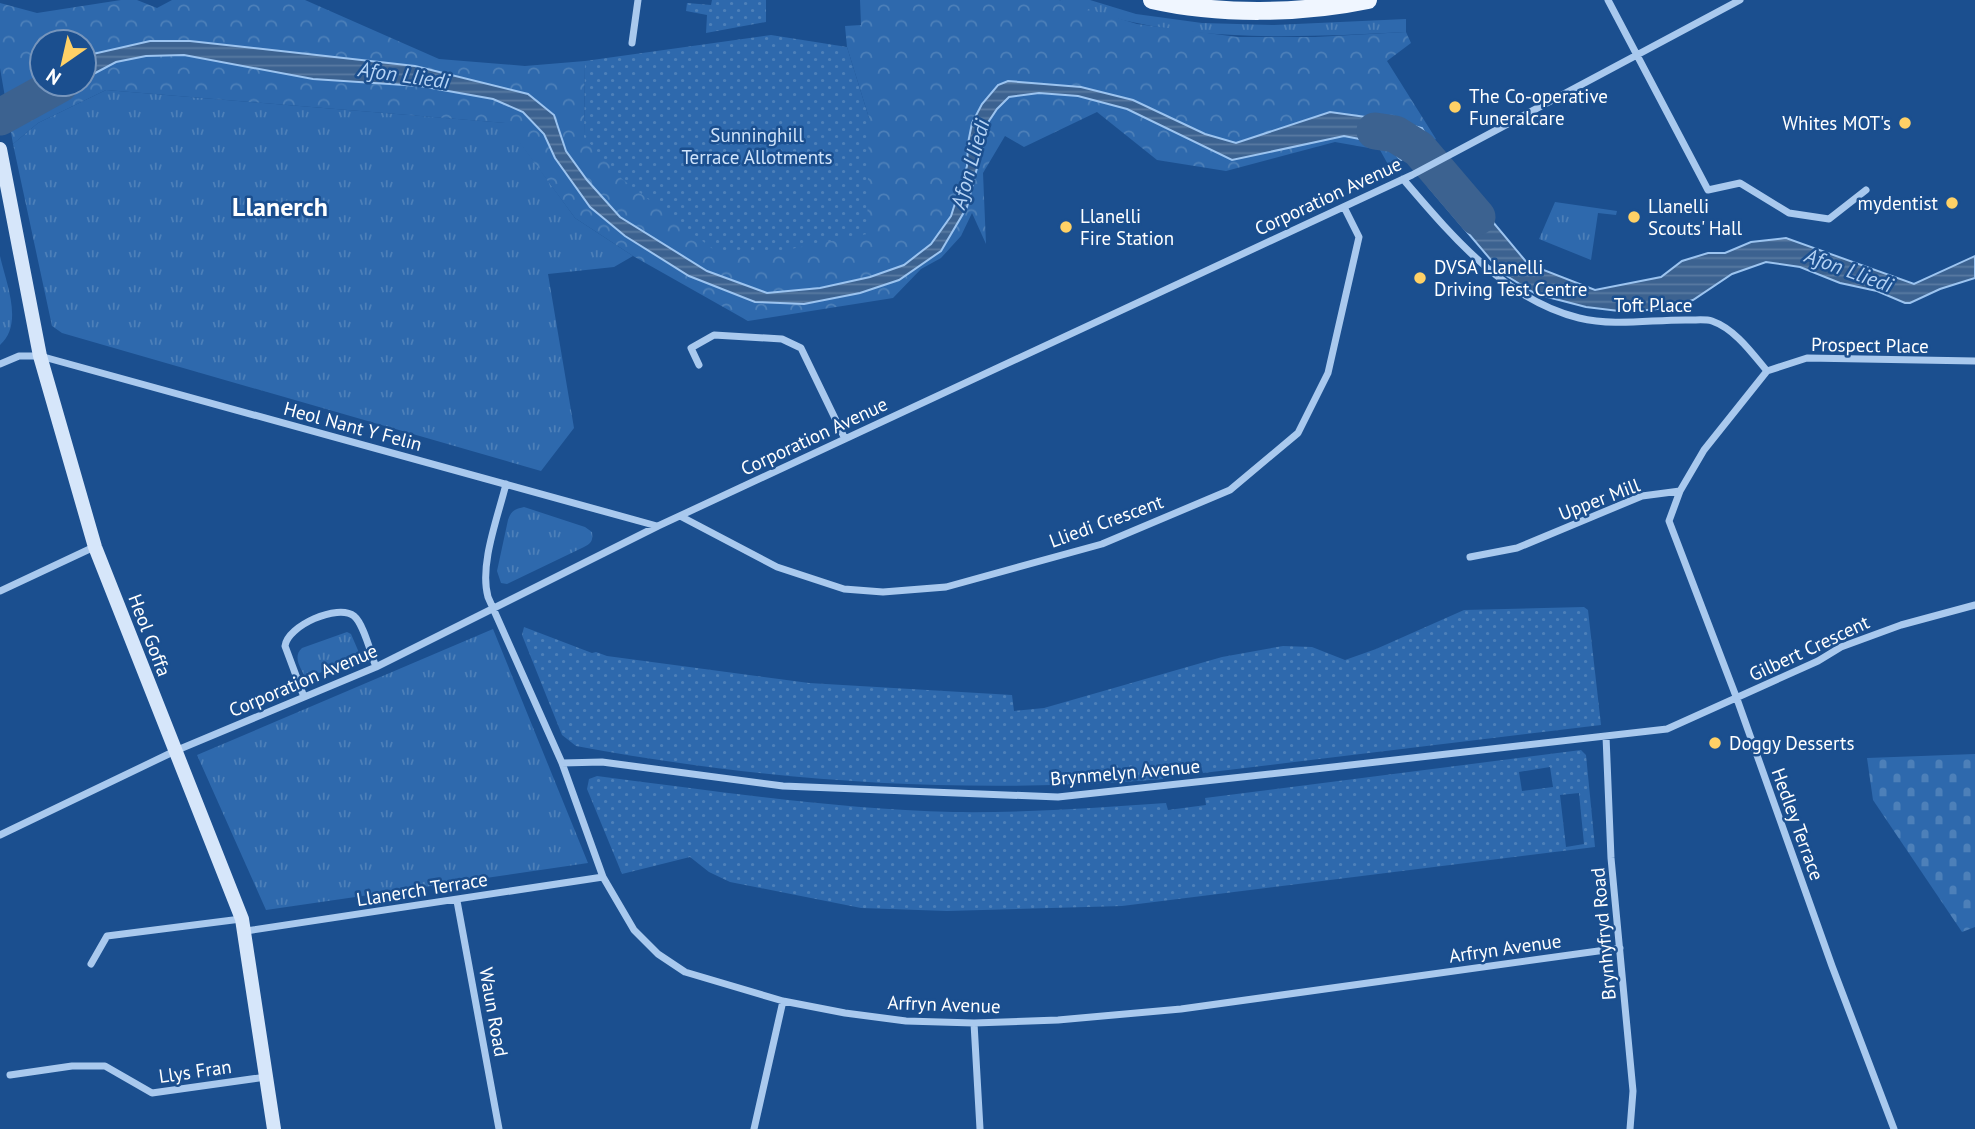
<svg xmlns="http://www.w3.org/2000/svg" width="1975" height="1129" font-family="'PT Sans',sans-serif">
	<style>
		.grass { fill: url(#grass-tufts) }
		.forest { fill: url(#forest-crowns); fill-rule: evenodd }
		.cemetery { fill: url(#cemetery-stones) }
		.park { fill: url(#park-dots); fill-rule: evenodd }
		.water { fill: url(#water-rules); stroke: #9cc4f0; stroke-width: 2 }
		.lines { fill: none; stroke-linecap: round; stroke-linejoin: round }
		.river { stroke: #3c6290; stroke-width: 37 }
		.street { stroke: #a9c9ee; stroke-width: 7 }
		.secondary { stroke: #d6e6fa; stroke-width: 14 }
		.primary { stroke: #f0f6ff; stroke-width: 18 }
		.poi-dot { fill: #ffd166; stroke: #1b4f8f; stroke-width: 2.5 }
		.labels { text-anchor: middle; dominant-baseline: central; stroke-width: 5; stroke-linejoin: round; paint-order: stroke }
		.poi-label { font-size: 19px; fill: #fff; stroke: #1b4f8f; text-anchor: start }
		.park-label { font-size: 19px; fill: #cfe3fa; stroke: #1b4f8f }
		.street-label { font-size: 19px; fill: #fff; stroke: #1b4f8f }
		.water-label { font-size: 21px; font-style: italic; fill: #b5d3f5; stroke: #1b4f8f }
		.district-label { font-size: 26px; font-weight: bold; fill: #fff; stroke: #1b4f8f }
	</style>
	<defs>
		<pattern id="grass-tufts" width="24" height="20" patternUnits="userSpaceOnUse" patternTransform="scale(1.75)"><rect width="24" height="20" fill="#2e69ad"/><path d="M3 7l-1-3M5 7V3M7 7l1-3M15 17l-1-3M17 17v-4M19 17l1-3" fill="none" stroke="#4d80b9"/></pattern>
		<pattern id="forest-crowns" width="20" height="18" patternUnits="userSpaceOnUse" patternTransform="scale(1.75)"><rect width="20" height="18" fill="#2e69ad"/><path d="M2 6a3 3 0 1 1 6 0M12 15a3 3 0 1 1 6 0" fill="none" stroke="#4d80b9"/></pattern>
		<pattern id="cemetery-stones" width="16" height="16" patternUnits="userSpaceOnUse" patternTransform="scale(1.75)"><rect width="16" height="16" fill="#2e69ad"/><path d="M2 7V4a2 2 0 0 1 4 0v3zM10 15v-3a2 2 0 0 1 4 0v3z" fill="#4d80b9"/></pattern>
		<pattern id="park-dots" width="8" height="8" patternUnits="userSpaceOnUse" patternTransform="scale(1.75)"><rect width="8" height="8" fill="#2e69ad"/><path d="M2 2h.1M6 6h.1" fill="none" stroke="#4d80b9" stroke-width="1.8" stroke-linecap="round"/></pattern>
		<pattern id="water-rules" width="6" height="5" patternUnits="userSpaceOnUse" patternTransform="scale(1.75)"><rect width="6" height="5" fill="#3c6290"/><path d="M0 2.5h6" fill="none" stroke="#597aa1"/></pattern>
	</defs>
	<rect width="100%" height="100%" fill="#1b4f8f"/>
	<path class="grass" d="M1059 0H1090L1136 14 1202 23 1274 25 1406 19V32C1305 37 1202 43 1104 15 1089 10 1073 7 1059 0Z
		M106 90 506 123 575 218 633 256 614 267 548 274 574 428 541 471 62 333 52 326 13 144 38 123Z
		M1555 202 1617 211 1616 215 1598 213 1591 260 1539 239Z
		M0 256C6 283 24 324 0 345Z
		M524 507 585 527 592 532C593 540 592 543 584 547L507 584 501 583 497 571 508 520C511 511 515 509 524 507Z
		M493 629 588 863 266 910 197 755Z
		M347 632 351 634 360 655 306 679C301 668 292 657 302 648Z"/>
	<path class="forest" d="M121 0H137L157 8 172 0H305L439 59 525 66 585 61 584 137 869 118 847 47 845 26 861 25 860 0H1059L1137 24 1238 37H1315L1406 32 1411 43 1387 61 1436 139 1390 168 1380 150 1335 142 1226 171 1157 160 1097 112 1024 147 1005 136 983 173 986 244 972 213 961 236 941 258 921 269 893 298 748 321 633 256 575 218 505 123 106 90 38 123 13 144 0 68V3L37 13ZM42 42H84V84H42Z"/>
	<path class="cemetery" d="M1975 754V927L1962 932 1873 800 1867 758Z"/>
	<path class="park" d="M712 0H766V22L706 33 707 15 686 11 687 3 711 5Z
		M771 35 847 47 869 118 867 234 765 254 718 253 622 179 584 137 585 61Z
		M1584 607 1588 610 1601 725 1203 773 1201 767 1164 771 1163 779C967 795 770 782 576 746L562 735 522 635 524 627 592 653 596 652 607 656 809 683 1012 695 1014 711 1044 708 1222 657 1283 646 1312 647 1345 660 1376 649 1464 610Z
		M1581 750 1586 755 1595 847 1122 906 947 911 861 908 730 882 709 872 690 857 622 874 587 789 589 779 597 776C715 791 834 809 953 812 1025 813 1095 808 1166 803L1168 810 1206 805 1205 798ZM1550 767 1553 787 1522 791 1519 772ZM1579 793 1584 844 1566 847 1560 795Z"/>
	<path class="water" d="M150 41H190L415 66 528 94 554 115 566 151 587 180 620 217 707 271 767 293 820 288 870 277 904 265 931 244 951 216 967 166 968 143 972 123 982 104 998 85 1008 81 1081 87 1133 100 1205 134 1236 143 1330 112 1395 121 1422 128 1430 142 1401 160 1386 144 1344 136 1232 160 1127 109 1078 96 1039 93 1009 97 997 109 989 121 967 207 941 251 899 280 860 293 804 304 755 302 689 276 625 236 590 207 555 158 544 134 523 112 493 99 420 86 313 79 184 55 146 56 116 62 84 79V56Z
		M42 78V84H75L9 120 5 97Z
		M1452 173 1528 264 1595 290 1661 277 1682 261 1708 253H1725L1751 242 1786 238 1914 284 1975 256V278L1940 289 1910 303H1905L1877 291 1840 283 1800 267 1766 262 1732 274 1693 300 1667 308 1627 312 1586 307 1536 294 1502 273 1429 187Z"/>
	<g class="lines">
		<path class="river" d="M0 117 60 84
			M1375 131 1395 134 1419 149 1477 217"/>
		<path class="street" d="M1608 0 1708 190 1740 183 1789 213 1829 219 1866 190
			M632 43 638 0
			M1403 179C1451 235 1505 300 1579 318 1616 327 1654 319 1691 320 1697 320 1706 319 1712 321 1735 329 1752 353 1767 371
			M0 364 19 356H40L657 526
			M699 365 691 348 714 335 782 339 801 348 845 439
			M1767 371 1807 358 1975 361
			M506 484C498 517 479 565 488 597L562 763 603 877 634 930 658 954 685 972 783 1001 845 1013 906 1021 974 1023 1058 1020 1181 1009 1620 948
			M1680 491 1669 521 1737 699 1832 966 1894 1129
			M680 516 777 567 844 589 883 592 946 587 1102 544 1230 490 1298 433 1328 373 1359 237 1344 207
			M1470 557 1517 548 1642 496 1680 491 1704 450 1767 371
			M0 591 94 547
			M304 697 285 646C287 626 338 603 354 616 364 624 371 655 376 667
			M1606 736 1611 858 1633 1091 1630 1129
			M562 763 602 762 783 786 1058 797 1315 769 1667 729 1818 661 1841 647 1901 625 1975 605
			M0 835 175 751 376 667 658 526 1412 175 1740 0
			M457 901 499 1129
			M246 931 603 877
			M91 964 107 936 241 919
			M974 1023 980 1129
			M10 1075 72 1066H105L152 1093 266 1077
			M754 1129 783 1001"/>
		<path class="secondary" d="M0 149 40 356 95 547 242 919 274 1129"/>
		<path class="primary" d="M1152 0C1217 15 1302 14 1368 0"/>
	</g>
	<g class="poi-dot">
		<circle cx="1455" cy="107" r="7"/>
		<circle cx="1905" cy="123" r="7"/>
		<circle cx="1952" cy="203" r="7"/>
		<circle cx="1634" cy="217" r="7"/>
		<circle cx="1066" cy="227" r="7"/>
		<circle cx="1420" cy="278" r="7"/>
		<circle cx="1715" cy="743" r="7"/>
	</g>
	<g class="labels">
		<g class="poi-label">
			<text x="1469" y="96">The Co-operative<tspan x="1469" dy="22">Funeralcare</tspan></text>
			<text x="1891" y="123" text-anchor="end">Whites MOT's</text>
			<text x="1938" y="203" text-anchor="end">mydentist</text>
			<text x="1648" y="206">Llanelli<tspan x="1648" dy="22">Scouts' Hall</tspan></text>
			<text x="1080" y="216">Llanelli<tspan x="1080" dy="22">Fire Station</tspan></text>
			<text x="1434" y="267">DVSA Llanelli<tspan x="1434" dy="22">Driving Test Centre</tspan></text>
			<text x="1729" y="743">Doggy Desserts</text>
		</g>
		<g class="park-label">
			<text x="757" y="135">Sunninghill<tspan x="757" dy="22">Terrace Allotments</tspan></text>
		</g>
		<g class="street-label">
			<text transform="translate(1328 196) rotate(-25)">Corporation Avenue</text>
			<text x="1653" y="305">Toft Place</text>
			<text transform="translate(1870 345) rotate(1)">Prospect Place</text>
			<text transform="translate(353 426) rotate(15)">Heol Nant Y Felin</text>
			<text transform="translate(814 436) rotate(-25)">Corporation Avenue</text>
			<text transform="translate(1599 499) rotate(-21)">Upper Mill</text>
			<text transform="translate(1106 521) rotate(-20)">Lliedi Crescent</text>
			<text transform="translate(150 635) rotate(69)">Heol Goffa</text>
			<text transform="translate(1809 648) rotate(-25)">Gilbert Crescent</text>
			<text transform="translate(303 680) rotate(-23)">Corporation Avenue</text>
			<text transform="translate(1125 772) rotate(-5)">Brynmelyn Avenue</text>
			<text transform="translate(1798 824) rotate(70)">Hedley Terrace</text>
			<text transform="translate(422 889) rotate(-9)">Llanerch Terrace</text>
			<text transform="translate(1603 934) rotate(-95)">Brynhyfryd Road</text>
			<text transform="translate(1505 948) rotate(-8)">Arfryn Avenue</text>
			<text transform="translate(944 1004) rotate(2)">Arfryn Avenue</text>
			<text transform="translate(494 1012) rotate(80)">Waun Road</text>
			<text transform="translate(195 1071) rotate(-8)">Llys Fran</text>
		</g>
		<g class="water-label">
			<text transform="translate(404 75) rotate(8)">Afon Lliedi</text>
			<text transform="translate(970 164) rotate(-74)">Afon Lliedi</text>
			<text transform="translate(1849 270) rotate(20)">Afon Lliedi</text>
		</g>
		<g class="district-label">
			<text x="280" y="206">Llanerch</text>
		</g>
	</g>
	<g transform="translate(63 63) rotate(214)"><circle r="33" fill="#1b4f8f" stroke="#7695bc" stroke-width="2"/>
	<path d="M0-5L12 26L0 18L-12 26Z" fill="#ffd166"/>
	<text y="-10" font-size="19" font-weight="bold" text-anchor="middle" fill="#ffffff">N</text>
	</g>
</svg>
